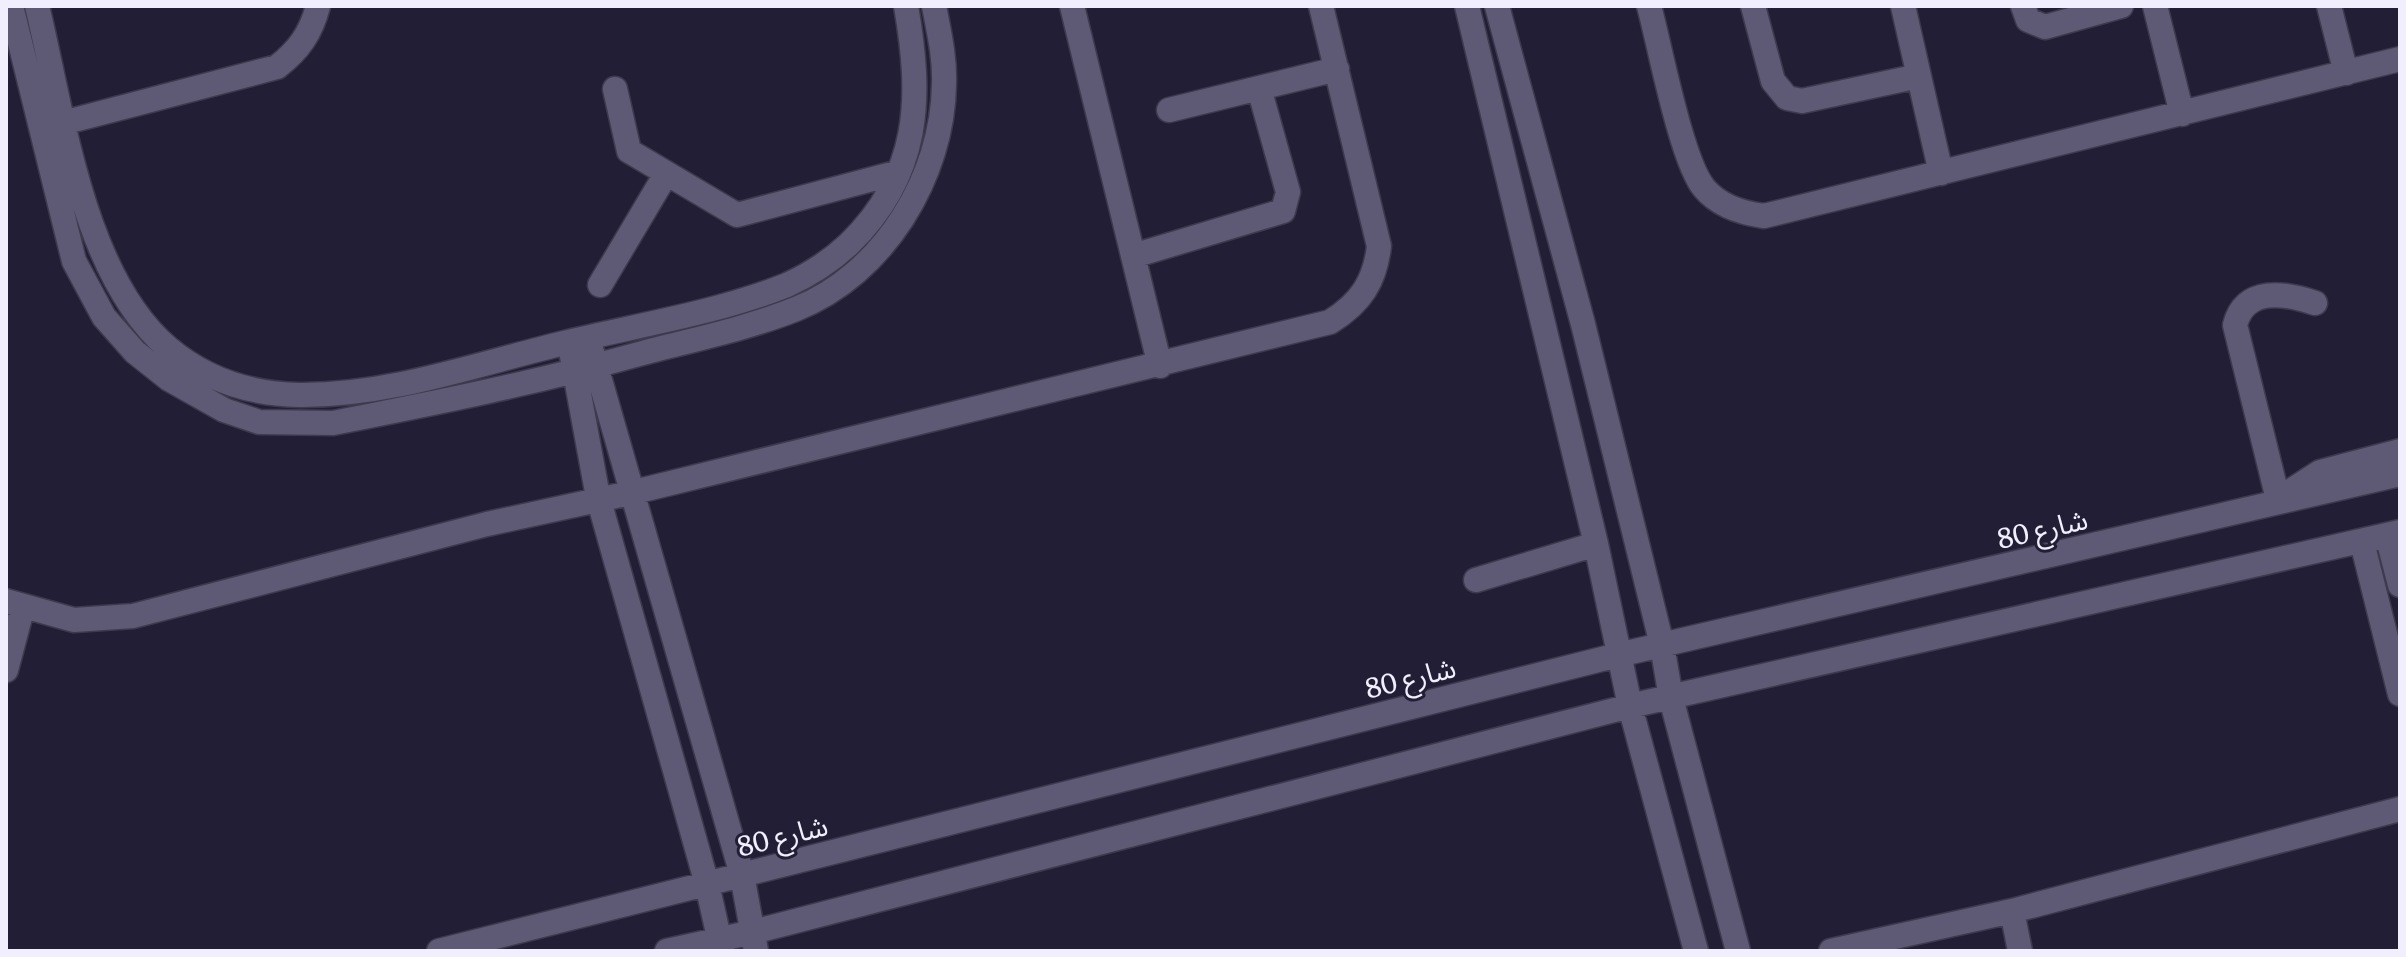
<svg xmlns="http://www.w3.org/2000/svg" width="2406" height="957" font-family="Literata,'Noto Sans Arabic',serif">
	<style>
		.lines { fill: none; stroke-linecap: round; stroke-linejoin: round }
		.minor-casing { stroke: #3e3a4e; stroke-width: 27 }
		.minor { stroke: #5e5a76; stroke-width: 24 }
		.labels { text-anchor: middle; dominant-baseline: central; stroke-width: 6; stroke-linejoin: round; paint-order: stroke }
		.street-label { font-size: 28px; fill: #f1effd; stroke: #221e36 }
	</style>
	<rect width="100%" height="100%" fill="#221e36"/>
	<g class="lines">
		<g class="minor-casing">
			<path id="minor" d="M11 6 74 261 104 317 135 352 169 379 224 410 259 422 333 423C435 403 539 382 639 354 691 340 746 329 796 309 884 274 943 176 944 84 945 57 939 32 934 6
				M37 6C63 112 82 275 168 348 206 380 250 394 299 395 389 396 477 364 564 343 638 325 717 313 787 285 809 275 832 260 849 244 921 174 922 98 906 6
				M1072 6 1160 366
				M1467 6 1596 544 1630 706 1696 951
				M1497 6 1583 324 1662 645 1671 698 1738 951
				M1649 6C1660 46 1681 160 1704 188 1719 206 1741 213 1764 216L2400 59
				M1753 6 1773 81 1787 98 1802 101 1919 76
				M1903 6 1941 173
				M2023 6 2028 20 2045 27 2121 6
				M2155 6 2182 114
				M2329 6 2346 73
				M615 89 629 151 737 215 899 172
				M1169 110 1337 69
				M51 126 277 67C299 50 311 33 318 6
				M1133 256 1283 211 1288 192 1259 88
				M600 285 666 174
				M592 352 742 875 756 951
				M572 356 598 497 707 884 722 951
				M2278 499 2235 325C2245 286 2285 293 2315 303
				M2277 500 2320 472 2400 451
				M2387 535 2400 585
				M2362 542 2400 694
				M1476 580 1596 544
				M6 601 74 620 133 616 487 524 630 493 1330 322C1361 303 1375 281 1379 246L1321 6
				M6 670 23 606
				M2012 911 2020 951
				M439 951 1618 655 2400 474
				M667 951 753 932 1630 706 2400 532
				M1831 951 2012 911 2400 809"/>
		</g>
		<use href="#minor" class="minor"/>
	</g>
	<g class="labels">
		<g class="street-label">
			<text transform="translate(2042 527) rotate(-13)">شارع 80</text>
			<text transform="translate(1410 676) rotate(-14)">شارع 80</text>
			<text transform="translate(782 834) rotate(-14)">شارع 80</text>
		</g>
	</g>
	<rect width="2406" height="957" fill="none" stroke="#f1effd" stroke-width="16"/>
</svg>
